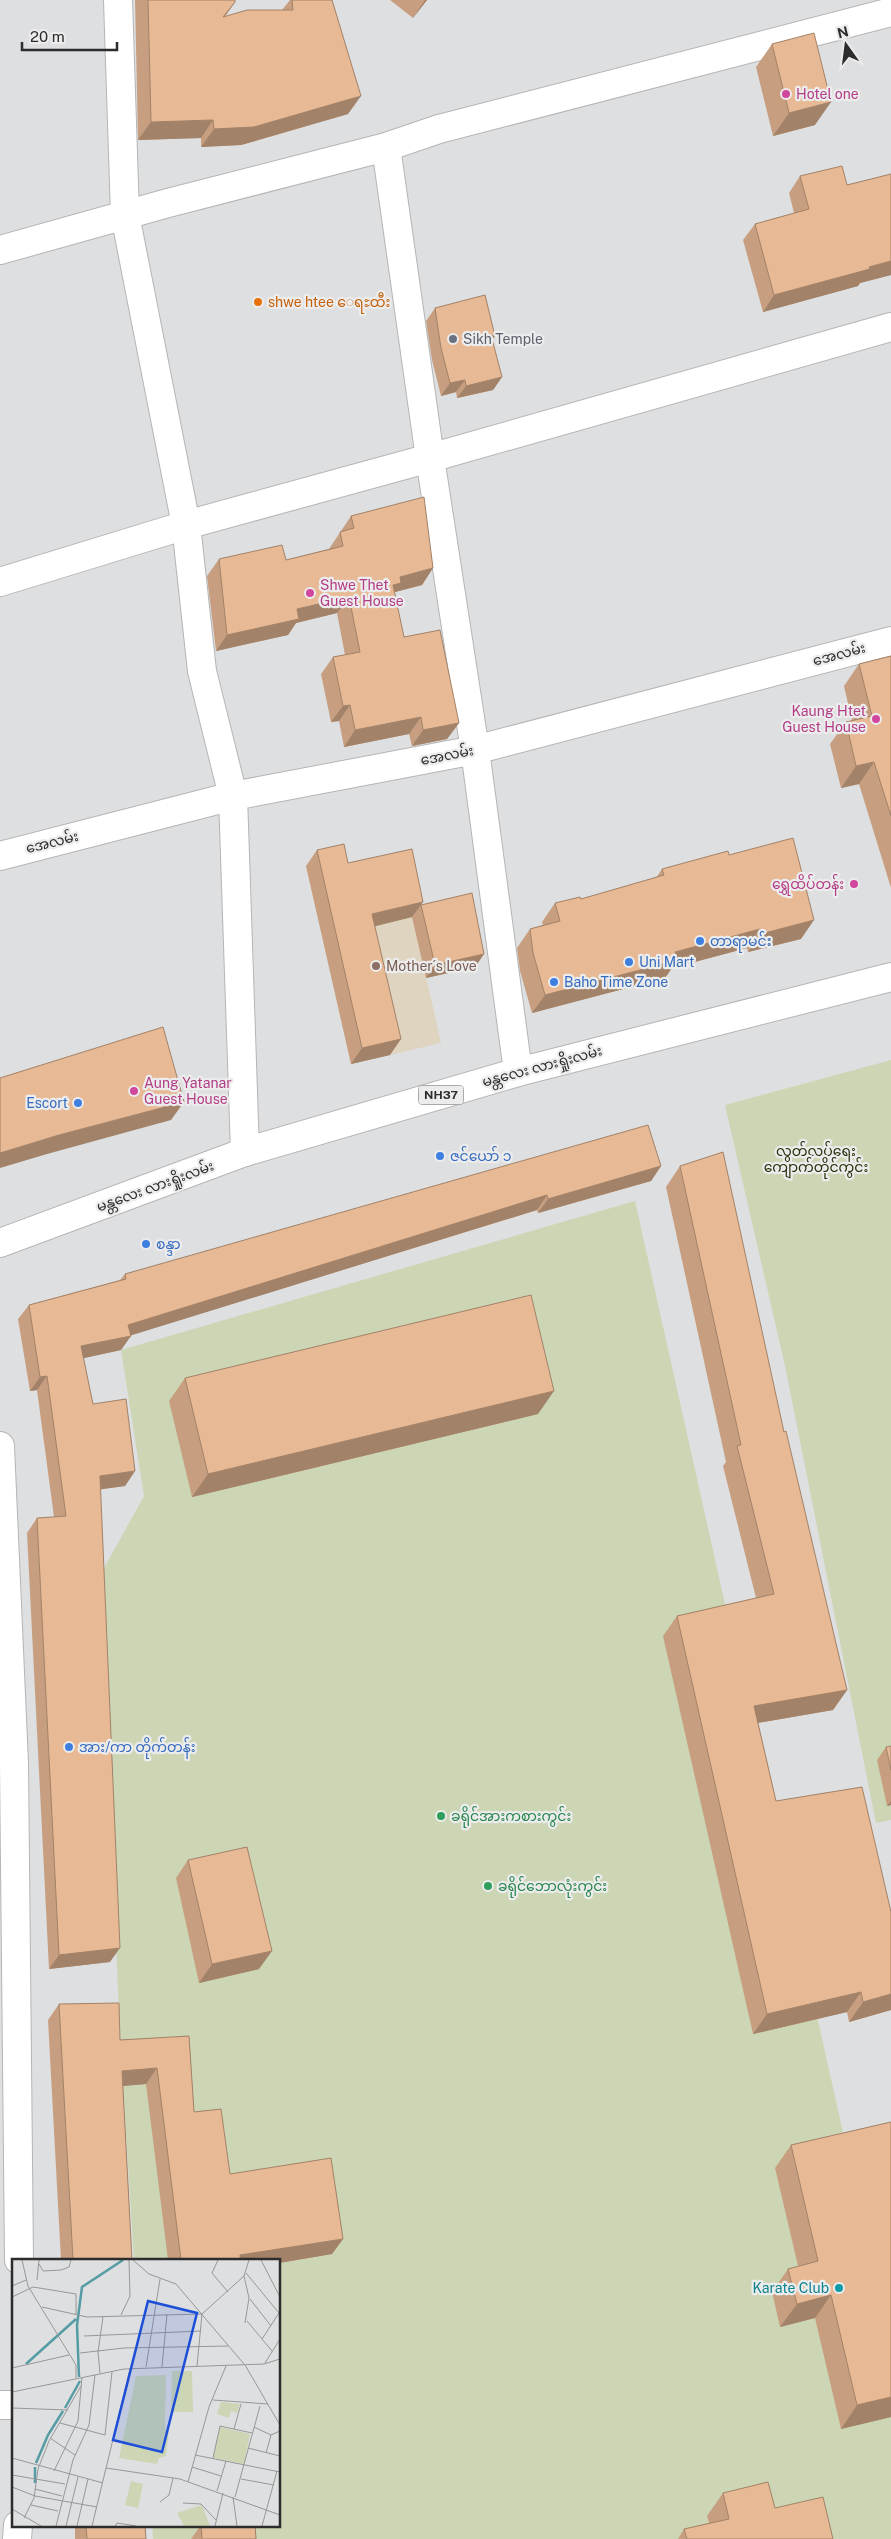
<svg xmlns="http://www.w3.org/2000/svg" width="891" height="2539" font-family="'Public Sans','Noto Sans Myanmar',sans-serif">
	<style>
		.education { fill: #dfd4c0 }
		.green { fill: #ccd6b5 }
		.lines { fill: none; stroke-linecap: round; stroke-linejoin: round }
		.minor-casing { stroke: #b5b5b6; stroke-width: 30 }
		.tertiary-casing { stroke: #b5b5b6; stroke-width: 30 }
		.trunk-casing { stroke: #b5b5b6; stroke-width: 30 }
		.minor { stroke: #fff; stroke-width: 28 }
		.tertiary { stroke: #fff; stroke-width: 28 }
		.trunk { stroke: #fff; stroke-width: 28 }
		.wall { fill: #c79f80 }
		.shaded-wall { fill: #a28268 }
		.building { fill: #e7b995; stroke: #a28268 }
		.hotel-dot { fill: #d1479c; stroke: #ececed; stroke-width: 2 }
		.food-dot { fill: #e8710a; stroke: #ececed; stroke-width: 2 }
		.worship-dot { fill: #6b7280; stroke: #ececed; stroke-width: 2 }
		.shop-dot { fill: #3f7fe0; stroke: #ececed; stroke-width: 2 }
		.education-dot { fill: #8d6e63; stroke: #ececed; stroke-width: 2 }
		.leisure-dot { fill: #2e9e5b; stroke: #ececed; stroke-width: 2 }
		.culture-dot { fill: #0f9aa8; stroke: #ececed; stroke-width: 2 }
		.labels { text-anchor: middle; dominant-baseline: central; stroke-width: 4.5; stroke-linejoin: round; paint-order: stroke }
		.shield { fill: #ececed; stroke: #666667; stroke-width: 1 }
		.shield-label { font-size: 12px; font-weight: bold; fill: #2c2c2d }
		.hotel-label { font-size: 14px; fill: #b23c85; stroke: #ececed; text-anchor: start }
		.food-label { font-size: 14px; fill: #c56008; stroke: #ececed; text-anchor: start }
		.worship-label { font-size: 14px; fill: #5b616d; stroke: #ececed; text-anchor: start }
		.street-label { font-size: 14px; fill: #2c2c2d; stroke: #ececed }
		.shop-label { font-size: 14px; fill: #366cbe; stroke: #ececed; text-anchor: start }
		.education-label { font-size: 14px; fill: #785e54; stroke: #ececed; text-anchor: start }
		.park-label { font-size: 14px; fill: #273008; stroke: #ececed }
		.leisure-label { font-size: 14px; fill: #27864d; stroke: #ececed; text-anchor: start }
		.culture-label { font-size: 14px; fill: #0d838f; stroke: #ececed; text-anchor: end }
		.inset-river { fill: none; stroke: #569ca5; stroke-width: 2.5 }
		.inset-road { fill: none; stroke: #979798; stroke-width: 1 }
		.view { fill: #1d4ed8; fill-opacity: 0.15; stroke: #1d4ed8; stroke-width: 2.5 }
		.inset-edge { fill: none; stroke: #2c2c2d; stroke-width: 2.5 }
	</style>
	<rect width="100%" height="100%" fill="#dedfe0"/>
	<path class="education" d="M401 865 441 1043 351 1064 306 866 337 879Z"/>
	<path class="green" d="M891 1060V1820L876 1823 785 1366 725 1105Z
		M635 1201 844 2137 891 2126V2539H153L152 2525H279V2260H134L121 2055 99 1577 144 1496 121 1350Z"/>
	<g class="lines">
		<g class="minor-casing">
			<path id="minor" d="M118 0 125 215 186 525 202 671 233 796 245 1152
				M386 147 430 458 475 750 518 1072
				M0 250 168 203 386 147 439 129 891 12
				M0 582 186 525 430 458 891 327
				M0 856 233 796 475 750 891 641
				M0 2405H14"/>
		</g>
		<g class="tertiary-casing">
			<path id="tertiary" d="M0 1446 14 1763 19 2260
				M17 2539 18 2525"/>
		</g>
		<g class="trunk-casing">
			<path id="trunk" d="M0 1243 245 1152 518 1072 891 977"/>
		</g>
		<use href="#minor" class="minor"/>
		<use href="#tertiary" class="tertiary"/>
		<use href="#trunk" class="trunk"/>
	</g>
	<path class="wall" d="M135 0H235V2L225 17 282 10 290 0H332L348 114 241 145 201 147V138L138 140Z
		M390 0H427L413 18Z
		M772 44 815 125 773 136 756 67Z
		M891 174V275L860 283 858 286 763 312 743 240 755 224 794 213 789 193 800 176 847 185Z
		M435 308 492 340 502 377 493 390 457 398 456 392 441 396 432 360 426 321Z
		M351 516 433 568 422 585 395 592 394 593 404 637 459 723 447 739 412 746 409 734 344 747 339 721 331 722 321 674 333 657 345 655 337 613 296 623 288 635 216 651 207 576 219 559 286 560 329 549Z
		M891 656V888L859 784 841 788 830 744 846 722 852 721 844 686 859 664Z
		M317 850 348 863 421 905 484 954 475 967 426 978 412 917 375 926 390 1055 351 1064 306 866Z
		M729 855 801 939 748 952 747 948 672 968 665 978 532 1013 520 971 517 948 530 929 543 925 542 922 555 903 581 899 656 878 662 869Z
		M661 1166 651 1181 538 1213 537 1210 131 1335 121 1350 83 1358 93 1404 135 1471 125 1486 100 1489 110 1962 49 1969 27 1533 37 1518 54 1517 37 1390 30 1391 18 1319 29 1305 120 1280 125 1274Z
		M680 1166 784 1432 847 1690 833 1710 758 1723 776 1801 891 1912V2010L849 2022 847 2012 753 2034 663 1636 677 1616 756 1598 723 1466 726 1462 666 1187Z
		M185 1378 538 1414 192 1497 169 1401Z
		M891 1746V1805L887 1806 877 1760 886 1747Z
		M188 1860 259 1969 199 1983 176 1878Z
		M59 2004 120 2040 189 2036 194 2112 230 2174 343 2239 332 2254 279 2263V2260H168L146 2084 123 2086 132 2260H61L48 2020Z
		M891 2122V2417L841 2429 815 2318 780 2327 772 2292 788 2269 798 2266 775 2168 791 2145Z
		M723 2493 775 2508 833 2539H678L684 2529 709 2523 707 2516Z
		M75 2525H145L146 2539H75Z
		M201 2525H255L256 2539H191Z"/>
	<path class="shaded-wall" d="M425 0H427L413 18Z
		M361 96 348 114 241 145 201 147 214 129Z
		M831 102 815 125 773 136 789 113Z
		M213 120 201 138 138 140 151 122Z
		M891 261V275L860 283 858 286 763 312 774 295 869 267Z
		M491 335 495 336 486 348Z
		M502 377 493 390 457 398 466 386Z
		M465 380 456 392 441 396 450 383Z
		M433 568 422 585 395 592 390 600 393 585 400 577Z
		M349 597 337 613 296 623 288 635 216 651 227 635 297 609Z
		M350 705 339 721 331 722 343 706Z
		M421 717 409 734 344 747 355 730Z
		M459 723 447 739 412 746 423 730Z
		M874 762 859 784 841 788 856 766Z
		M423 902 412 917 360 930 372 914Z
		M814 920 801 939 748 952 761 934Z
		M760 929 747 948 672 968 665 978 532 1013 545 995 675 952Z
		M484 954 475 967 426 978 435 965Z
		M401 1039 390 1055 351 1064 362 1048Z
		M184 1102 171 1120 47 1154 0 1168V1153L59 1135Z
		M661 1166 651 1181 538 1213 548 1199Z
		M547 1195 537 1210 129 1336H131L121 1350 71 1361 81 1346 128 1325Z
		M47 1376 37 1390 30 1391 40 1377Z
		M554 1391 538 1414 192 1497 208 1474Z
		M135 1471 125 1486 89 1491 100 1476Z
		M847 1690 833 1710 740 1726 754 1706Z
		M891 1801V1805L887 1806Z
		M120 1948 110 1962 49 1969 59 1955Z
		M272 1951 259 1969 199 1983 212 1964Z
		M861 1992 847 2012 753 2034 767 2014Z
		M891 1994V2010L849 2022 863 2002Z
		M157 2068 146 2084 111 2087 122 2071Z
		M343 2239 332 2254 279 2263V2260H236L240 2255Z
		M831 2295 815 2318 780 2327 797 2304Z
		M891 2397V2417L841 2429 857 2405Z"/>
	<path class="building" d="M148 0H235V2L223 17 247 10H293L292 0H332L361 96 254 127 214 129 213 120 151 122Z
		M814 33 831 102 789 113 772 44Z
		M842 166 847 185 891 174V261L869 267 870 269 774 295 755 224 809 209 800 176Z
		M485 295 495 336 491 335 502 377 466 386 465 380 450 383 441 348 435 308Z
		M424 497 433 568 400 577 401 583 393 585 404 637 440 630 459 723 423 730 421 717 355 730 350 705 343 706 333 657 360 652 349 597 297 609 299 619 227 635 219 559 282 545 286 560 343 546 340 532 354 528 351 516Z
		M891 656V816L874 762 856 766 846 722 872 716 859 664Z
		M793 838 814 920 761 934 760 929 675 952 678 960 545 995 533 953 530 929 560 921 555 903 580 897 581 899 664 875 662 869 728 851 729 855Z
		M344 844 348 863 412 849 423 902 372 914 401 1039 362 1048 317 850Z
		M472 893 484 954 435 965 421 905Z
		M163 1027 184 1102 59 1135 0 1153V1078Z
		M648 1125 661 1166 548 1199 547 1195 128 1325 131 1336 81 1346 93 1404 126 1399 135 1471 100 1476 120 1948 59 1955 37 1518 66 1516 47 1376 40 1377 29 1305 126 1279 125 1274Z
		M723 1152 784 1432 786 1431 847 1690 754 1706 776 1801 862 1787 891 1912V1994L863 2002 861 1992 767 2014 677 1616 774 1594 737 1446 741 1445 680 1166Z
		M531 1295 554 1391 208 1474 185 1378Z
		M891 1746V1770L886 1747Z
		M247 1847 272 1951 212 1964 188 1860Z
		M119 2003 120 2040 189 2036 194 2112 221 2109 230 2174 331 2158 343 2239 240 2255V2260H181L157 2068 122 2071 132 2260H73L59 2004Z
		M891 2122V2397L857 2405 831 2295 797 2304 788 2269 818 2261 791 2145Z
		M768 2482 775 2508 823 2497 833 2539H687L684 2529 729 2519 723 2493Z
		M86 2525H145L146 2539H87Z
		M201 2525H255L256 2539H202Z"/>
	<g class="hotel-dot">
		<circle cx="786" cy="94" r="5"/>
		<circle cx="310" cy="593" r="5"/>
		<circle cx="876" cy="719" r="5"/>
		<circle cx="854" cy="884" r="5"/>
		<circle cx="134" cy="1091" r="5"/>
	</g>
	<circle class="food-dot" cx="258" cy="302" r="5"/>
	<circle class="worship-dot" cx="453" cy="339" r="5"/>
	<g class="shop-dot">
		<circle cx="700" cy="941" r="5"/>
		<circle cx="629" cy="962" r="5"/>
		<circle cx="554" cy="982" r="5"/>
		<circle cx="78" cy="1103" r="5"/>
		<circle cx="440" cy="1156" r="5"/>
		<circle cx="146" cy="1244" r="5"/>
		<circle cx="69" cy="1747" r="5"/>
	</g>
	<circle class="education-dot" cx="376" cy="966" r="5"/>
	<g class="leisure-dot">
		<circle cx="441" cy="1816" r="5"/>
		<circle cx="488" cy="1886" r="5"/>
	</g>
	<circle class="culture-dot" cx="839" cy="2288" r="5"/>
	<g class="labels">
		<rect class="shield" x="418.5" y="1085.5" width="45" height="19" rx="4"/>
		<g class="shield-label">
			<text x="441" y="1095">NH37</text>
		</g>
		<g class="hotel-label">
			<text x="796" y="94">Hotel one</text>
			<text x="320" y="585">Shwe Thet<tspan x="320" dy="16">Guest House</tspan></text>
			<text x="866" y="711" text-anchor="end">Kaung Htet<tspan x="866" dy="16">Guest House</tspan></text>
			<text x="844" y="884" text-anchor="end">ရွှေထိပ်တန်း</text>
			<text x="144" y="1083">Aung Yatanar<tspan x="144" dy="16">Guest House</tspan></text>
		</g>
		<g class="food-label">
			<text x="268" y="302">shwe htee ေရႊထီး</text>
		</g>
		<g class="worship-label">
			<text x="463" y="339">Sikh Temple</text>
		</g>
		<g class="street-label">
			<text transform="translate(839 654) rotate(-15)">အေလမ်း</text>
			<text transform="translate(447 755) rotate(-11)">အေလမ်း</text>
			<text transform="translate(52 842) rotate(-14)">အေလမ်း</text>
			<text transform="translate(542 1066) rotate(-15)">မန္တလေး လားရှိုးလမ်း</text>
			<text transform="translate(155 1186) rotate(-20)">မန္တလေး လားရှိုးလမ်း</text>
		</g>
		<g class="shop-label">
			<text x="710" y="941">တာရာမင်း</text>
			<text x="639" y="962">Uni Mart</text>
			<text x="564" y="982">Baho Time Zone</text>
			<text x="68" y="1103" text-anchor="end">Escort</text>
			<text x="450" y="1156">ဇင်ယော် ၁</text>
			<text x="156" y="1244">စန္ဒာ</text>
			<text x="79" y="1747">အား/ကာ တိုက်တန်း</text>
		</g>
		<g class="education-label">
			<text x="386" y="966">Mother´s Love</text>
		</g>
		<g class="park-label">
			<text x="816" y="1151">လွတ်လပ်ရေး<tspan x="816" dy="16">ကျောက်တိုင်ကွင်း</tspan></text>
		</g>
		<g class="leisure-label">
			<text x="451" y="1816">ခရိုင်အားကစားကွင်း</text>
			<text x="498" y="1886">ခရိုင်ဘောလုံးကွင်း</text>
		</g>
		<g class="culture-label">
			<text x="829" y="2288">Karate Club</text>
		</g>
	</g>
	<g transform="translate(12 2259)">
		<rect width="268" height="268" fill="#dedfe0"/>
		<path d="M160 112H180L181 153H159ZM154 116 153 170H157L154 197 147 199 145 205 107 199 124 117ZM209 143 228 145 225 154 219 152 217 159 205 155ZM208 168 238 175 232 205 201 199ZM119 222 131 225 126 249 113 246ZM190 246 198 267H172L165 254Z" fill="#ccd6b5"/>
		<path class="inset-river" d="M14 105 64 60M67 118 65 66 70 28 111 1M53 149 68 122M24 204 36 176 51 152M23 224V208"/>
		<path class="inset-road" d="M10 1 16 27 64 106V119M121 1 137 15 164 25 232 105M206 1 200 14 216 33M249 1 268 38M27 5 31 12 49 11 57 8 59 1M234 14 267 54M232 17 237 39 233 64M25 21 27 1M0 27 14 21M0 38 21 28 64 35V55M238 40 259 67M30 48 75 58 190 55 232 17 237 1M109 56 118 37 117 1M235 62 250 80M72 77 189 72M260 92 250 80 267 54M68 94 112 89 216 87M253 104 268 80M233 106 268 166M185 107 190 55M134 108 148 20M150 108 155 55M0 109 57 96M88 114 86 93 91 58M0 133 112 110 252 105 268 100M201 141 256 145M0 149 56 151M48 164 93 176 100 113M242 168 259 176M222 170 229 145M38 179 63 196M236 189 268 197M254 194 259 176 268 172M183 196 268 213M0 199 91 224M201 199 208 167 240 174M180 208 209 217M94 209 168 220 268 256M0 210V231M42 212 66 162 70 118M0 216 53 225M229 220 262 226M176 223 197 148 214 107M0 228 23 237 85 248M23 230 50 237M205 232 214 202M221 238 225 267M223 238 248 147M148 243 157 236 161 219M171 244 189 245 204 261M19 246 46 252M0 250 29 267M12 259 22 239 26 210 37 182 69 127M44 267 61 201 77 166 83 116M54 267 66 218M65 267 76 220M80 267 118 110M103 267 105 264 124 267M203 267 211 234M250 267 265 212"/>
		<path class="view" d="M136 42 185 54 150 193 101 181Z"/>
		<rect width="268" height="268" class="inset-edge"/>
	</g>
	<g transform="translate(846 45) rotate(346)" stroke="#ececed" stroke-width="4" paint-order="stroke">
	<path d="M0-4L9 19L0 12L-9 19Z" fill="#2c2c2d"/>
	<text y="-8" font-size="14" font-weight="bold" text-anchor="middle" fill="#2c2c2d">N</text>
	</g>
	<path d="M22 42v8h95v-8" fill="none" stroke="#2c2c2d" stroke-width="2.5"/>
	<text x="30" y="42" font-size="15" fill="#2c2c2d" stroke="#ececed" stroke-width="4" paint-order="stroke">20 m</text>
</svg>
